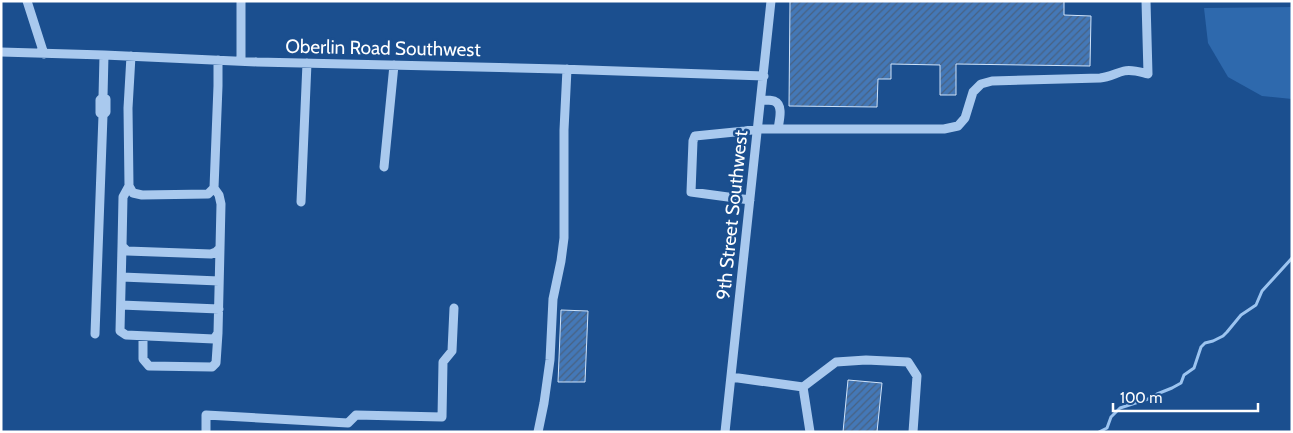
<svg xmlns="http://www.w3.org/2000/svg" width="1293" height="433" font-family="Cabin,sans-serif">
	<style>
		.park { fill: #2e69ad }
		.lines { fill: none; stroke-linecap: round; stroke-linejoin: round }
		.stream { stroke: #9cc4f0; stroke-width: 3 }
		.building { fill: url(#building-hatch); stroke: #cfe3fa }
		.minor { stroke: #a9c9ee; stroke-width: 9 }
		.labels { text-anchor: middle; dominant-baseline: central; stroke-width: 5; stroke-linejoin: round; paint-order: stroke }
		.street-label { font-size: 19px; fill: #fff; stroke: #1b4f8f }
	</style>
	<defs>
		<pattern id="building-hatch" width="6" height="6" patternUnits="userSpaceOnUse" patternTransform="scale(1.25)"><rect width="6" height="6" fill="#4478b7"/><path d="M-1 1l2-2M0 6l6-6M5 7l2-2" fill="none" stroke="#486282"/></pattern>
	</defs>
	<rect width="100%" height="100%" fill="#1b4f8f"/>
	<path class="park" d="M1292 7V99L1262 96 1228 77 1208 43 1204 8Z"/>
	<g class="lines">
		<path class="stream" d="M1099 432 1107 428 1111 417 1120 408 1148 399 1157 394 1172 388 1181 383 1184 375 1194 368 1201 347 1205 343 1213 341 1223 336 1227 332 1241 315 1256 305 1262 291 1292 258"/>
	</g>
	<path class="building" d="M790 1H1064V15L1091 16 1090 66 956 64V95H940V65L891 64V79H878L877 107 789 106Z
		M561 310 588 311 585 382H558Z
		M848 380 882 383 877 432H843Z"/>
	<g class="lines">
		<path class="minor" d="M27 1 44 54
			M241 1V61
			M1 52 104 55 257 62 559 69 764 76
			M131 56 128 108 129 186 123 197 122 246 127 251 211 254 216 252 220 248 221 204 219 195 214 188
			M761 100C765 100 771 100 774 101 784 105 779 121 778 129
			M103 115 100 113V100L103 97 104 55
			M384 167 394 65
			M129 186 133 193 142 195 208 194 214 188 218 86V60
			M750 200 691 192 693 141 695 136 745 131 758 129H944L958 126 965 118 973 92 981 84 992 81 1100 78C1109 77 1116 73 1124 71 1132 69 1140 72 1148 74L1146 1
			M301 202 307 63
			M122 246 120 331 126 335 214 339 218 333 220 248
			M122 277 219 281
			M121 305 219 309
			M95 334 103 115 106 112V99L103 97
			M143 336V359L149 366 212 367 216 363 218 333
			M731 377 803 387 836 362 866 360 908 362 917 376 913 432
			M803 387 810 432
			M206 432V415L348 423 356 415 442 417 443 362 452 351 454 308
			M538 432 544 403 550 360 553 299 561 261 564 238V130L567 69
			M725 432 771 1"/>
	</g>
	<g class="labels">
		<g class="street-label">
			<text transform="translate(383 48) rotate(1)">Oberlin Road Southwest</text>
			<text transform="translate(732 215) rotate(-84)">9th Street Southwest</text>
		</g>
	</g>
	<rect width="1293" height="433" fill="none" stroke="#ffffff" stroke-width="5"/>
	<path d="M1113 403v8h145v-8" fill="none" stroke="#ffffff" stroke-width="2.5"/>
	<text x="1120" y="403" font-size="15" fill="#ffffff" stroke="#1b4f8f" stroke-width="4" paint-order="stroke">100 m</text>
</svg>
